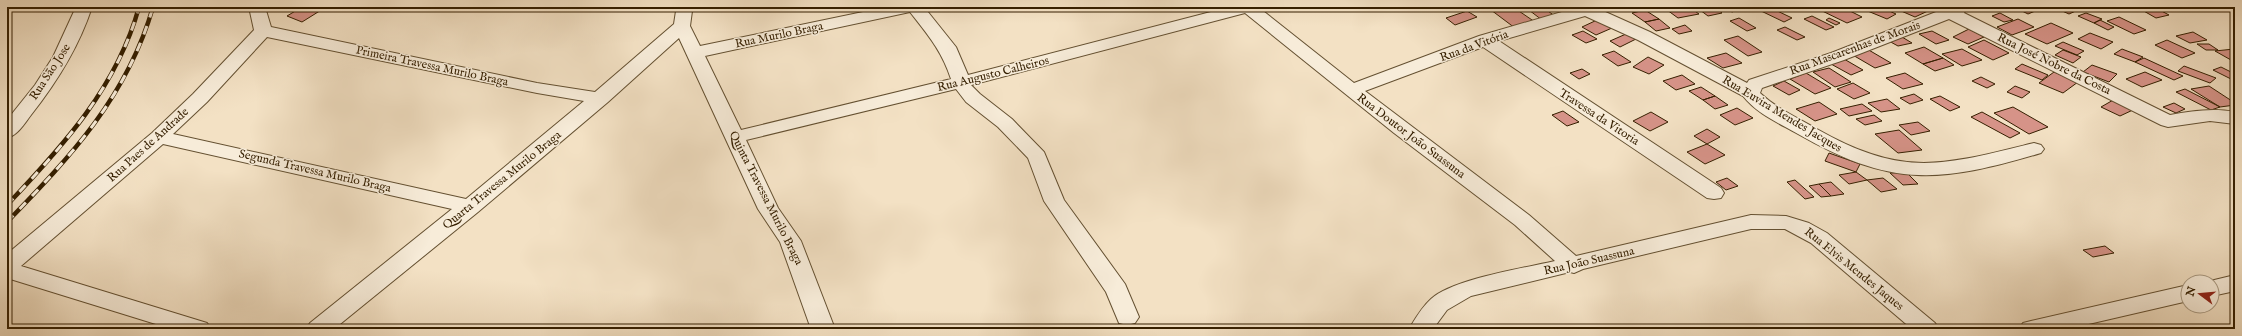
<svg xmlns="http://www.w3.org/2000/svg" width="2242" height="336" viewBox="0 0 2242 336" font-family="'IM FELL English',serif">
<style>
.building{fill:#d69388;stroke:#351f00}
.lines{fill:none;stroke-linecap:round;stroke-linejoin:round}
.street-casing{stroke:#645031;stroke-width:2}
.street{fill:#f7ecd9;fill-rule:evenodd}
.rail-casing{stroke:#351f00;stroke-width:4.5}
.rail{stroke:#f7ecd9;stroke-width:3;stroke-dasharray:9;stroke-linecap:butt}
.labels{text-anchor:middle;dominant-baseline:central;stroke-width:3;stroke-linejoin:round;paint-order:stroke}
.street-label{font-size:12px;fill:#351f00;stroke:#f7ecd9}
</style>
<rect width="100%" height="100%" fill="#f3e1c4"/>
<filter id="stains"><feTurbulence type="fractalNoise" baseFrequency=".005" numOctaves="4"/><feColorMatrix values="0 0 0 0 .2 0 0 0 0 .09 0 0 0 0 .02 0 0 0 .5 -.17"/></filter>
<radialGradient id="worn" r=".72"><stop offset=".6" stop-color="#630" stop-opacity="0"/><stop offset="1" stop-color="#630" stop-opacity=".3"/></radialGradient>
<path class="building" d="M 302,7 L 326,7 L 302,22 L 287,16 Z
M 1142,7 L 1161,7 L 1145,11 Z
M 1487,7 L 1513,7 L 1535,22 L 1515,28 Z
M 1525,7 L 1542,7 L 1555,16 L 1542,20 Z
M 1663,7 L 1689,7 L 1699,14 L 1678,18 Z
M 1696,7 L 1715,7 L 1722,13 L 1708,16 Z
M 1724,7 L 1746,7 L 1732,12 Z
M 1769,7 L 1792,18 L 1784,22 L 1759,10 Z
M 1814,7 L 1842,7 L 1862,17 L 1847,23 Z
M 1858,7 L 1880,7 L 1896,14 L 1887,19 Z
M 1892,7 L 1924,7 L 1930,10 L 1915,17 Z
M 2035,7 L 2040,9 L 2028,14 L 2016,8 Z
M 2066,7 L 2070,7 L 2078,10 L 2069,14 L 2060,10 Z
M 2154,7 L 2169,15 L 2156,18 L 2142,10 Z
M 1645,10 L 1659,19 L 1645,22 L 1632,13 Z
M 1467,11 L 1477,17 L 1455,25 L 1446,18 Z
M 2000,13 L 2013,20 L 2004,22 L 1992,16 Z
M 2086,13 L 2102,19 L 2094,23 L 2078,16 Z
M 1812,16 L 1834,27 L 1826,30 L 1804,19 Z
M 2119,17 L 2146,30 L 2134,34 L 2107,21 Z
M 1739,18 L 1756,28 L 1747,31 L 1730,21 Z
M 1829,18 L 1840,23 L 1836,25 L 1826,20 Z
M 1659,19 L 1670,28 L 1656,31 L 1645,22 Z
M 2018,19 L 2034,27 L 2012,35 L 1997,27 Z
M 1597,20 L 1612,28 L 1596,35 L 1582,27 Z
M 2100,20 L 2114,27 L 2108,30 L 2094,23 Z
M 2051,23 L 2073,33 L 2047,44 L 2025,34 Z
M 1685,25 L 1692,31 L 1679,34 L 1672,29 Z
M 1785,27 L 1805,37 L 1797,40 L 1777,30 Z
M 1969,29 L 1984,37 L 1968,44 L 1953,37 Z
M 1583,31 L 1597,39 L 1586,43 L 1572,35 Z
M 1932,31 L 1949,40 L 1936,44 L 1919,34 Z
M 2193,32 L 2207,40 L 2190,43 L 2176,36 Z
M 2090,33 L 2113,42 L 2101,49 L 2078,39 Z
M 1626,34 L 1636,39 L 1620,47 L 1610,41 Z
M 1738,36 L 1762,52 L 1748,56 L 1724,40 Z
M 1902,37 L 1912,43 L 1898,46 L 1887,40 Z
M 1984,40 L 2009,53 L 1993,60 L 1968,47 Z
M 2167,40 L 2195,53 L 2182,58 L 2155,45 Z
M 2063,42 L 2084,51 L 2077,55 L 2055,46 Z
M 2197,44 L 2209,44 L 2218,50 L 2206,50 Z
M 1924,47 L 1943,58 L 1923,64 L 1905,53 Z
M 1867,49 L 1891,63 L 1875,68 L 1851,54 Z
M 1962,49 L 1982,60 L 1962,66 L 1942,54 Z
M 2122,49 L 2143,57 L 2135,62 L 2114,54 Z
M 2234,49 L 2235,60 L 2231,60 L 2215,51 Z
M 2063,50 L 2081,57 L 2073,63 L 2055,55 Z
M 1614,51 L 1631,62 L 1618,66 L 1602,55 Z
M 1726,53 L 1742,63 L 1723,68 L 1707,58 Z
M 1648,57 L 1664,65 L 1649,74 L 1633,67 Z
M 1943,58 L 1954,65 L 1935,71 L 1923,64 Z
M 2144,58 L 2183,76 L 2174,80 L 2135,62 Z
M 1844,59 L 1863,70 L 1851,75 L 1831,64 Z
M 2022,64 L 2048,75 L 2042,80 L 2015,69 Z
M 2092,65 L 2117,74 L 2109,82 L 2083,72 Z
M 2184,66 L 2216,78 L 2210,83 L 2178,71 Z
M 2221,67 L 2235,74 L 2235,81 L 2213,70 Z
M 1829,68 L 1851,82 L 1835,87 L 1813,72 Z
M 1582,69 L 1590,74 L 1579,79 L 1570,73 Z
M 2054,72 L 2078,82 L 2063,93 L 2039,83 Z
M 2145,72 L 2162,80 L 2142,87 L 2126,79 Z
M 1806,73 L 1831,88 L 1815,94 L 1790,79 Z
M 1905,73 L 1923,84 L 1903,89 L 1886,78 Z
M 1682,75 L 1695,84 L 1676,90 L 1663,81 Z
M 1981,77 L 1995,84 L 1987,88 L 1972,81 Z
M 1784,81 L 1800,90 L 1789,95 L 1773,86 Z
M 1853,83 L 1870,93 L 1854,99 L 1837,89 Z
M 2015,86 L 2030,92 L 2022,98 L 2007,92 Z
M 2209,86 L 2235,103 L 2235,105 L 2220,107 L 2191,89 Z
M 1701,87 L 1715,96 L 1703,100 L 1689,91 Z
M 2185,89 L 2220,107 L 2211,110 L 2176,92 Z
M 1914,94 L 1923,100 L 1910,104 L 1900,98 Z
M 1715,96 L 1728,105 L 1715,109 L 1703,100 Z
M 1940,96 L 1960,107 L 1950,111 L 1930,99 Z
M 1887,99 L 1900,109 L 1881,112 L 1868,103 Z
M 2115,99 L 2135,109 L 2120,116 L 2101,107 Z
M 1819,102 L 1837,114 L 1815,121 L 1796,109 Z
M 2174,103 L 2185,109 L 2176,113 L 2163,107 Z
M 1862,104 L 1872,111 L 1849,116 L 1840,109 Z
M 2013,107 L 2048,127 L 2029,134 L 1994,113 Z
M 1737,108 L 1753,118 L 1735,125 L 1720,115 Z
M 1563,111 L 1579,122 L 1567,126 L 1552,115 Z
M 1651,112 L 1668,122 L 1650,131 L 1633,121 Z
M 1982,112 L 2020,133 L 2010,138 L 1971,117 Z
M 1874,115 L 1882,121 L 1865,125 L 1856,119 Z
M 1918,122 L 1930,131 L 1911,135 L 1899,125 Z
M 1707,129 L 1720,137 L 1707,144 L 1694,136 Z
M 1899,130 L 1922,150 L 1898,153 L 1875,134 Z
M 1707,144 L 1725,155 L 1705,164 L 1687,152 Z
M 1829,153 L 1860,164 L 1856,172 L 1825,161 Z
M 1856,172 L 1867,180 L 1849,184 L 1839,175 Z
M 1906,172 L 1918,184 L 1903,185 L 1890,173 Z
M 1727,178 L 1738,186 L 1726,190 L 1716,182 Z
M 1883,178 L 1897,189 L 1881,192 L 1867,180 Z
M 1795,180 L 1814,197 L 1805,199 L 1787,182 Z
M 1831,182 L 1844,194 L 1831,196 L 1819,184 Z
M 1819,184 L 1831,196 L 1821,197 L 1809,186 Z
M 2105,246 L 2114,253 L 2093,257 L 2083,250 Z"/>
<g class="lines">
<g class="street-casing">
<path id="street" d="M 76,7 L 92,7 C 79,47 57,82 31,115 C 24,124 18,135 7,138 L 7,120 L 35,85 L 53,57 Z
M 249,7 L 265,7 L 271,27 L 537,83 L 595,92 L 674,24 L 676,11 L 673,7 L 690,7 L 692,11 L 690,26 L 700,46 L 887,7 L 924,7 L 956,47 L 968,75 L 1230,7 L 1258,7 L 1354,83 L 1479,36 L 1572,9 L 1571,7 L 1602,7 L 1601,10 L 1650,32 L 1747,83 L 1749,80 L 1831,53 L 1936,12 L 1931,7 L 1965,7 L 1966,9 L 1964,13 L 2170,115 C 2192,111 2213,108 2235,112 L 2235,124 L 2210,121 L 2168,127 L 2161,125 L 1949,19 L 1844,60 L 1762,88 L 1760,93 C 1776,108 1796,117 1815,128 C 1903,178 1940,166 2034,143 L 2041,145 L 2044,149 L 2041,153 C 1940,183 1892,188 1798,134 C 1779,123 1757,114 1743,96 L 1638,40 L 1585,16 L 1499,41 L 1721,188 L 1724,193 L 1721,198 L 1714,199 L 1707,198 L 1483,47 L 1365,91 L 1529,215 L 1576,256 L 1751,215 L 1786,216 L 1809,223 L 1827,233 L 1935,323 L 1939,329 L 1912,329 L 1811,243 L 1785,229 L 1751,229 L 1583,269 L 1574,273 L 1570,272 L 1471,296 L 1447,310 L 1433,329 L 1409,329 C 1415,319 1422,307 1431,299 C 1453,279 1524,268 1555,261 L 1515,225 L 1394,133 L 1245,13 L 971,85 L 980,94 L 1012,119 L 1044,152 L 1064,200 L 1125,284 L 1139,317 L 1135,323 L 1127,325 L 1119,323 L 1106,292 L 1044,201 L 1028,158 L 998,127 L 966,102 L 956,89 L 746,140 L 778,208 L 801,241 L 835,329 L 811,329 L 780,242 L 758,209 L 679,38 L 608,102 L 478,212 L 334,329 L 306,329 L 310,323 L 452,209 L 163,144 L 21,266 L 207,323 L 211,329 L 172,329 L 7,278 L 7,254 L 152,133 L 193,94 L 254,30 ZM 910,12 C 928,35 942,51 951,79 L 741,130 L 705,56 ZM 267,37 L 537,93 L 584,101 L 466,199 L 173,134 L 207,102 Z
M 2235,275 L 2235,291 L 2212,296 L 2212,282 L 2206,282 Z
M 2188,285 L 2188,301 L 2067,329 L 2019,329 L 2023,323 L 2031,321 Z"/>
</g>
<use href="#street" class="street"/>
<g class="rail-casing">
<path id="rail" d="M 7,205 C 63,146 117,87 139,7
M 7,222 C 71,156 127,97 153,7"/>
</g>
<use href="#rail" class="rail"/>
</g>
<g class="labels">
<g class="street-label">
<text transform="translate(779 35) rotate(-12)">Rua Murilo Braga</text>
<text transform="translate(1474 46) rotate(-20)">Rua da Vitória</text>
<text transform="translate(1855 48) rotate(-20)">Rua Mascarenhas de Morais</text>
<text transform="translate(2054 64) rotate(26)">Rua José Nobre da Costa</text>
<text transform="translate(432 66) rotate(12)">Primeira Travessa Murilo Braga</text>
<text transform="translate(50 72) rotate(-57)">Rua São Jose</text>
<text transform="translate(993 74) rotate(-14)">Rua Augusto Calheiros</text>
<text transform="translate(1782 114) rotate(31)">Rua Euvira Mendes Jacques</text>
<text transform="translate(1599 117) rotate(33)">Travessa da Vitoria</text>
<text transform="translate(1411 136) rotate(37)">Rua Doutor João Suassuna</text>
<text transform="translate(148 145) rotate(-42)">Rua Paes de Andrade</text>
<text transform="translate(315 171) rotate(13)">Segunda Travessa Murilo Braga</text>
<text transform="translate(502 180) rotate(-39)">Quarta Travessa Murilo Braga</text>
<text transform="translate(766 198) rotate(63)">Quinta Travessa Murilo Braga</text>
<text transform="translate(1589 261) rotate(-13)">Rua João Suassuna</text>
<text transform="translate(1854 269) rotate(39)">Rua Elvis Mendes Jaques</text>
</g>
</g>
<rect width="2242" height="336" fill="none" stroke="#f3e1c4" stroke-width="24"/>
<rect x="8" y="8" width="2226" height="320" fill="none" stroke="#351f00" stroke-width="2"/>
<rect x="12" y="12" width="2218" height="312" fill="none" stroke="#351f00"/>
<g transform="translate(2200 294) rotate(286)"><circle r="19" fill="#f7ecd9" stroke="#a99a82"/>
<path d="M0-3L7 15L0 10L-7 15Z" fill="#8f2418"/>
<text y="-6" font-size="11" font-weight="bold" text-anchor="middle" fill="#351f00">N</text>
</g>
<rect width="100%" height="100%" filter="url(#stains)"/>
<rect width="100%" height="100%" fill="url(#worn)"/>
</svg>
